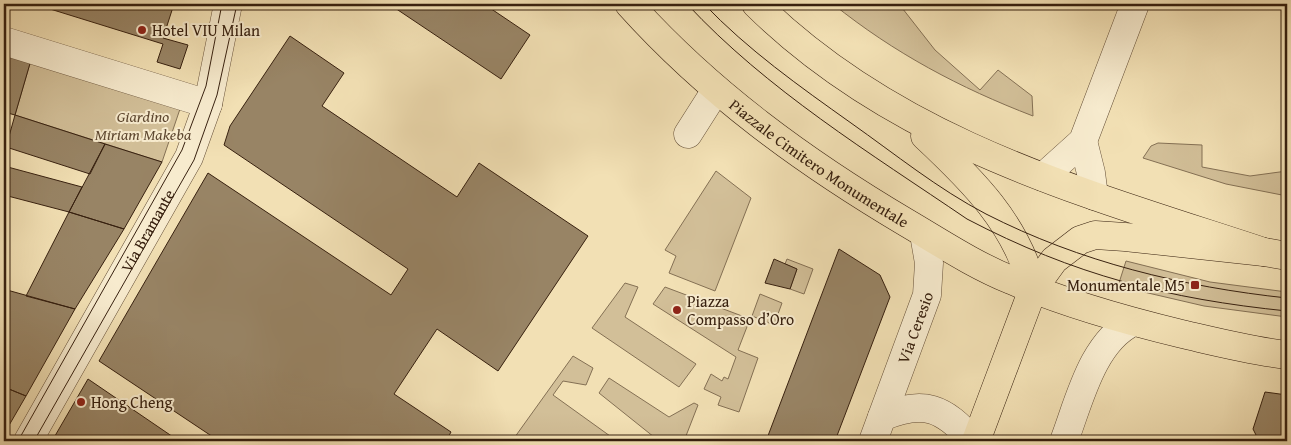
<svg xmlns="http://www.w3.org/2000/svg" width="1291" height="445" viewBox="0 0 1291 445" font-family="'Gentium Book Plus',serif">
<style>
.green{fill:#d2bf98;stroke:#847054}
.building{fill:#988465;stroke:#37200f}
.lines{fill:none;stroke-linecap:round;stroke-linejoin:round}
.minor-casing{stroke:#665038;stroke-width:29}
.major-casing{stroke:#37200f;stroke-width:29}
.minor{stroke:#f7ebce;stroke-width:28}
.major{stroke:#f2e0b4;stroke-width:28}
.tram{stroke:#37200f;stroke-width:1}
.poi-dot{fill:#8f2418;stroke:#f7ebce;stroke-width:2}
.labels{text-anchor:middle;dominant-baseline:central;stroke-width:4;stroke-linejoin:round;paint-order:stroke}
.poi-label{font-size:16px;fill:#37200f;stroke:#f7ebce;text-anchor:start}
.park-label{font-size:16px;font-style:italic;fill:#5e4831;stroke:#f7ebce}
.street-label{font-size:16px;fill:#37200f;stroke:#f7ebce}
</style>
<rect width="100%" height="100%" fill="#f2e0b4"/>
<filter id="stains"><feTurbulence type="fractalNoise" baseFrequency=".004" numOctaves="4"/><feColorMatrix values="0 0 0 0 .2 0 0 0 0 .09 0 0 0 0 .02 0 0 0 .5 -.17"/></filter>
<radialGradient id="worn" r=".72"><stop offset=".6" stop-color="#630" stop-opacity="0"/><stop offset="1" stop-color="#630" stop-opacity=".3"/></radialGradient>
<path class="green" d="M 833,4 L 899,4 L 935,50 L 980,90 L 998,70 L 1032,96 L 1033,116 C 960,88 894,53 833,4 Z
M 31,60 L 181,106 L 162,162 L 15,115 Z
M 1158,143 L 1202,145 L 1202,167 L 1250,176 L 1287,171 L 1287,196 L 1226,184 L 1143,158 L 1151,146 Z
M 716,171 L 751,198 L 715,291 L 669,273 L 676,256 L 665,250 Z
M 787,259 L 813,269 L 804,294 L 790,289 L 797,269 L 785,264 Z
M 1126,261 L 1210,282 L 1287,292 L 1287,317 L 1204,306 L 1118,286 Z
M 625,283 L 638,287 L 625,317 L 696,364 L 679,387 L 592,328 Z
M 665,287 L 750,319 L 738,350 L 758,358 L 739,412 L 718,405 L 721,397 L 704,389 L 711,374 L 722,381 L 724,377 L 728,379 L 736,357 L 653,304 Z
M 760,294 L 782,303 L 774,325 L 752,316 Z
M 573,356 L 593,368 L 586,385 L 563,381 L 553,395 L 617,441 L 512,441 Z
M 609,378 L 669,417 L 694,403 L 698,405 L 684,441 L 659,441 L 599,393 Z"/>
<path class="building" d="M 34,4 L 174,4 L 163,38 L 188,45 L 180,69 L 157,62 L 163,44 Z
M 389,4 L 484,4 L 530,35 L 501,79 Z
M 290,36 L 344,73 L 322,106 L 457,197 L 479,163 L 588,236 L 498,371 L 437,329 L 394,394 L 451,432 L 446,441 L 219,441 L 99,361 L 208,173 L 391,295 L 408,269 L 224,145 L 230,126 Z
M 4,52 L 31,60 L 15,115 L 4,112 Z
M 15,115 L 105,144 L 90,174 L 6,147 Z
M 105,144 L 162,162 L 124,229 L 69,212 Z
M 4,166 L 82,187 L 69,212 L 4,195 Z
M 69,212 L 124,229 L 75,309 L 26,296 Z
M 839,249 L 880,275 L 890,297 L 835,441 L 766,441 Z
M 774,259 L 797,269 L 790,289 L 765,283 Z
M 7,290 L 75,309 L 26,396 L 4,387 L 4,298 Z
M 88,379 L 179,441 L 52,441 Z
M 4,387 L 26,396 L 4,434 Z
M 1265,392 L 1287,395 L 1287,441 L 1259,441 L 1253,429 Z"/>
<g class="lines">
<g class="minor-casing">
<g id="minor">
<path d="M 4,41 L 208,104"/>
<path d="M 688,134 L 716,90"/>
<path d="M 1083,141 L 1091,173 L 1094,196"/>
<path d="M 1043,177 L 1083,141 L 1135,4"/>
<path d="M 882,417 C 924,399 944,408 973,441"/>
<path id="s1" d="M 28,441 L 189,157 L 208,104 L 228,4"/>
<path id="s2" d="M 873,441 L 927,295 L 929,263 L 924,234"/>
<path d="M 1064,441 C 1079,402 1092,342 1133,322"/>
</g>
</g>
<g class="major-casing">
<g id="major">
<path id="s3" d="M 629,4 C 709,93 804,162 907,223 C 941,243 974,265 1011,280 C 1066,304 1124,320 1182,334 C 1217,342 1252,351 1287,355"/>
<path d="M 756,4 C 897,143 1082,192 1264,252"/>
<path d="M 925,136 C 972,180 1017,224 1033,289"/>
<path d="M 976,441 L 1033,289 L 1054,260 L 1080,240 L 1095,235 L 1125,237 L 1264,252 L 1287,256"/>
</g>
</g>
<use href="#minor" class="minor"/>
<use href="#major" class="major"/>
<path class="tram" d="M 687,4 C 767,90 870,153 967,219 C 1074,275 1168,299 1287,311
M 704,4 C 748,50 799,86 851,123 C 895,154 938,189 986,214 C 1080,262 1183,287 1287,298
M 18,441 L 182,150 L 206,86 L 222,4
M 34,441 L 194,160 L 217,95 L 237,4"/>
</g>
<g class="poi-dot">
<circle cx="142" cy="30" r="5"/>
<rect x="1190" y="280" width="10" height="10" rx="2.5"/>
<circle cx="677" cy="310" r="5"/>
<circle cx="81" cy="402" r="5"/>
</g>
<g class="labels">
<g class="poi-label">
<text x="152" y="30">Hotel VIU Milan</text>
<text x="1185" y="285" text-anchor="end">Monumentale M5</text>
<text x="687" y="301">Piazza<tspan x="687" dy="18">Compasso d’Oro</tspan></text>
<text x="91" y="402">Hong Cheng</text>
</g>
<g class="park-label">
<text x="143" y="116">Giardino<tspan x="143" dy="18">Miriam Makeba</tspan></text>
</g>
<g class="street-label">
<text stroke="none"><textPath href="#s3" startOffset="249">Piazzale Cimitero Monumentale</textPath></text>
<text stroke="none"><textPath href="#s1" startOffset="242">Via Bramante</textPath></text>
<text stroke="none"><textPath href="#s2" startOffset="121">Via Ceresio</textPath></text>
</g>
</g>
<rect width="1291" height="445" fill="none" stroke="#f2e0b4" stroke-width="20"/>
<rect x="5" y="5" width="1281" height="435" fill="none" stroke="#37200f" stroke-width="2.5"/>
<rect x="10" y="10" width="1271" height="425" fill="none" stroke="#37200f"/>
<rect width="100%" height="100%" filter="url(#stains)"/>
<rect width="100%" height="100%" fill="url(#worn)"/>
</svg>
